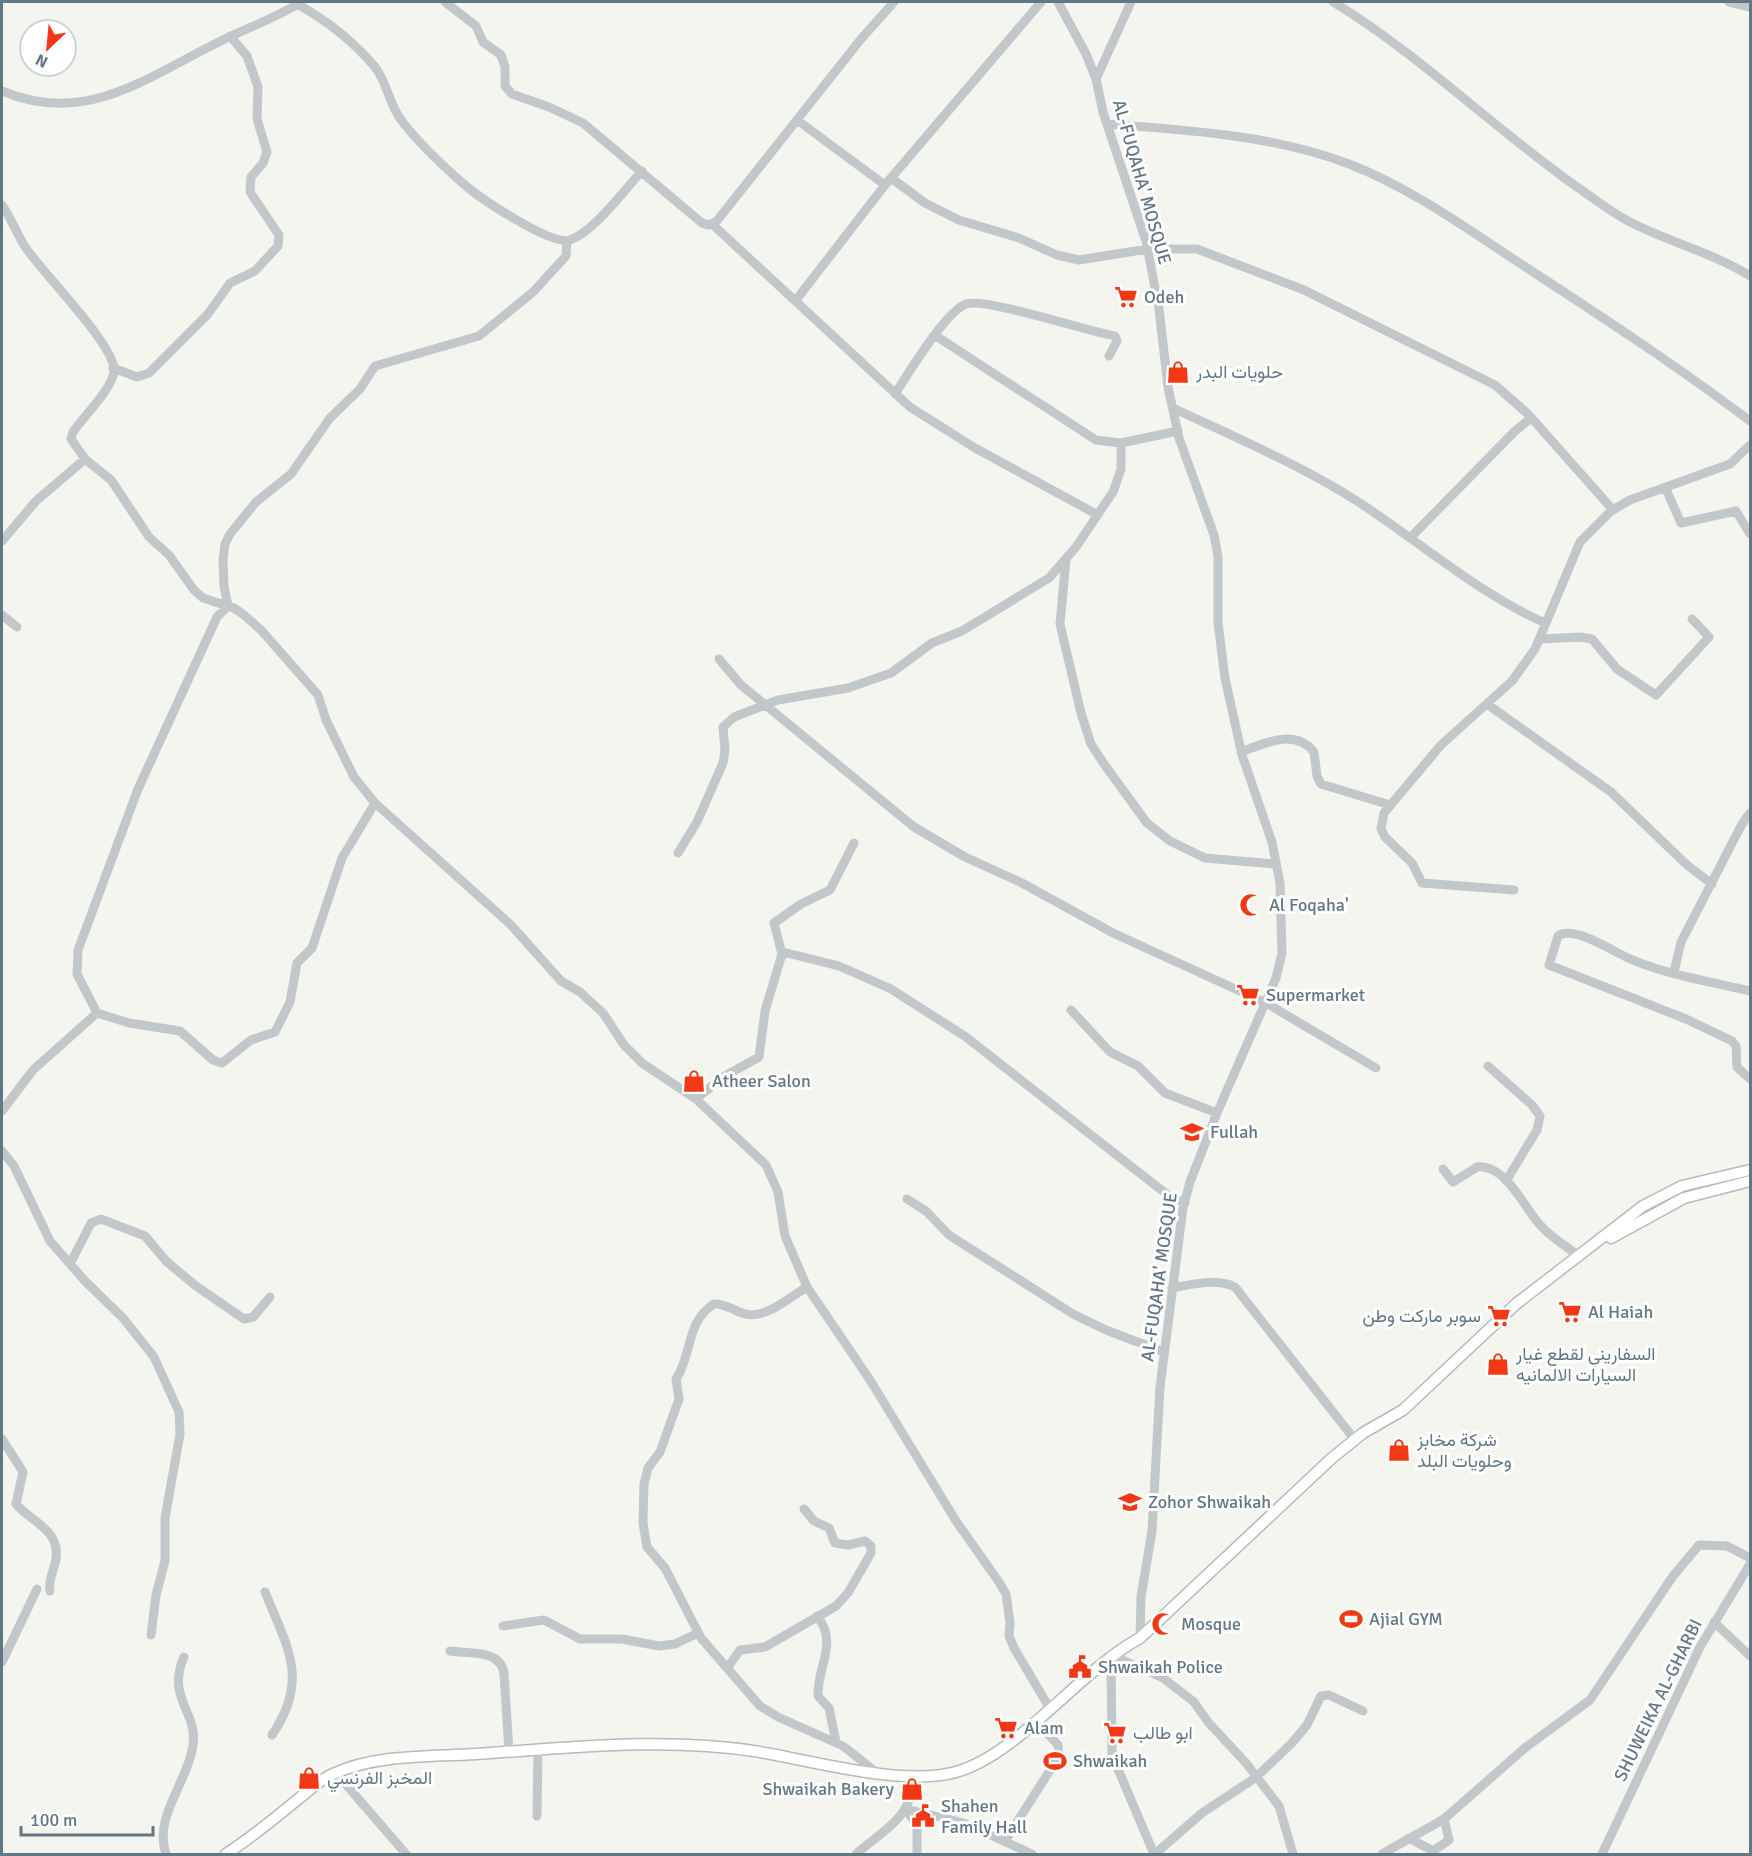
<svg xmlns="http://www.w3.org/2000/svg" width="1752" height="1856" viewBox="0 0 1752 1856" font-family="Signika,Vazirmatn,sans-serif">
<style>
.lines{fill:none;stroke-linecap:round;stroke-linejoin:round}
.major-casing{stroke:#b5babd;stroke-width:13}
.minor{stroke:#c2c7c9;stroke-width:9}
.major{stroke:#fff;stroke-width:10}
.labels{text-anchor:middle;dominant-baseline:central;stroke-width:6;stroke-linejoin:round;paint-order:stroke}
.street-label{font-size:18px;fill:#617784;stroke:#fff}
.poi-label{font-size:18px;fill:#617784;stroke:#fff;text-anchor:start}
</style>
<rect width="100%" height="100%" fill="#f5f5f0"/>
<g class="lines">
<g class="major-casing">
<path id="major" d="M 1611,1238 L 1684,1198 L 1750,1181
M 226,1854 C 251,1838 274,1819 297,1800 C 309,1791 319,1780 333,1774 C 376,1754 430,1757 476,1754 C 567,1748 663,1737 754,1751 C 810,1760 902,1787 956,1772 C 1018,1755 1079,1671 1140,1638 L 1332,1458 L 1363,1433 L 1403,1410 L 1516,1304 L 1643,1206 L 1682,1186 L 1750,1170"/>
</g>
<path class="minor" d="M 445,2 L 476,26 L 483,42 L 501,55 L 505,67 L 505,86 L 512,94 L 549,107 L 583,123 L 702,223 L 708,225 L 716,222 L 861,39 L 894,2
M 1058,2 L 1086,54 L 1096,79 L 1103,112 L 1146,241 L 1159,309 L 1168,387 L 1179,438 L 1214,535 L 1218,556 L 1218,623 L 1225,678 L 1242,755 L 1272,842 L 1280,883 L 1282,953 L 1276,978 L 1217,1113 L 1190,1182 L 1183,1208 L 1160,1387 L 1152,1531 L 1141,1597 L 1140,1638
M 1333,2 C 1422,56 1495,130 1580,189 C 1596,200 1612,213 1630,222 C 1669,242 1713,253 1750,276
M 1729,2 L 1750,7
M 297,4 C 326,20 354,42 375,67 C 386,81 389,102 399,117 C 416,141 443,166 466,186 C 481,199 552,246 570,240 C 594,232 624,190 642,171
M 1096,79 L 1131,2
M 2,91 C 85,126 144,79 215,44 C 243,29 275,19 301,2
M 797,120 L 885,185
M 1107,124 C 1186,130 1274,135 1349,164 C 1411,188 1466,228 1521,264 C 1599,315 1676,365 1750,421
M 891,178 L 925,203 L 959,220 L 1019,238 L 1057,255 L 1079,260 L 1148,249 L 1197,249 L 1304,290 L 1495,385 L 1528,414 L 1613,510
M 2,205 C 11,218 16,232 24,245 C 39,270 116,345 114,371 C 113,388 83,417 73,432 L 71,439 L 85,459 L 111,480 L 149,537 L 169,555 L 194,590 L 203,598 L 234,608 L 244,615 L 261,630 L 318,695 L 326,720 L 354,777 L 375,803 L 511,925 L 561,981 L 580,992 L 603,1013 L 624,1045 L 642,1063 L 696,1099 L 766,1165 L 778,1192 L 785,1236 L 807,1287 L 870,1380 L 956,1521 L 999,1582 L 1006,1594 L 1010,1623 L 1009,1636 L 1014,1648 L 1049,1707
M 712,224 L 910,407 L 975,448 L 1098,515
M 796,300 L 885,185 L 1041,2
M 936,336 L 1096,440 L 1121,443 L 1178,431
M 113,368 L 137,377 L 149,373 L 208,314 L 230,283 L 255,271 L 278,246 L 279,235 L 250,192 L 251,177 L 263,163 L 267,152 L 257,119 L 258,87 L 247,56 L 230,36
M 895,394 C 908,374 945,312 966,304 C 984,297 1087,331 1115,336 L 1117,341 L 1109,356
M 1173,408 C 1235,437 1298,464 1357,501 C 1420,542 1476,592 1545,623
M 1665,487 L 1681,523 L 1736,511 L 1750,534
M 1410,538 L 1514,432 L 1531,418
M 2,541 L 36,501 L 85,459
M 1066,559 L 1060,624 L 1081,713 L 1091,744 L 1104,764 L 1147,823 L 1170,841 L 1205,858 L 1276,864
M 2,615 L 17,627
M 1541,639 L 1580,637 L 1592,639 L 1617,669 L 1656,695 L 1709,637 L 1692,619
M 719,659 L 741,685 L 914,827 L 965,857 L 1022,883 L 1113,933 L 1266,1003 L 1376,1068
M 1487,704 L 1611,792 L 1687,865 L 1712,884
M 1241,752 C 1265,743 1295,728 1314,752 L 1317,776 L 1321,784 L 1390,805
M 678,853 L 697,822 L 723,763 L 725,750 L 723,727 L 734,717 L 778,700 L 848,688 L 891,673 L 932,643 L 962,631 L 1049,578 L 1076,547 L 1113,492 L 1121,469 L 1121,443
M 1514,890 L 1422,883 L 1412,863 L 1385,837 L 1381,829 L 1384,813 L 1441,745 L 1512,681 L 1535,649 L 1580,542 L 1611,511 L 1630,500 L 1730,464 L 1750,445
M 783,952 L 839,966 L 891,989 L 966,1037 L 1169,1196 L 1185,1203
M 1674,972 L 1681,942 L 1742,824 L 1750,813
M 1750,991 C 1712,982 1662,974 1626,957 C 1611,950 1573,925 1558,936 L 1549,965 L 1686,1019 L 1732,1041 L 1736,1046 L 1737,1067 L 1750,1079
M 1071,1010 L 1110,1052 L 1138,1066 L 1165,1093 L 1217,1113
M 97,1013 L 77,974 L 78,950 L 138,789 L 217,617 L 228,606 L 224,586 L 223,560 L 225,544 L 230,534 L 256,502 L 291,474 L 330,418 L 360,389 L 375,366 L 479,336 L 533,292 L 566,256 L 567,241
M 1488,1066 L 1532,1105 L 1540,1116 L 1537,1130 L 1506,1181
M 696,1099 L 723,1077 L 759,1057 L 765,1011 L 782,954 L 774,923 L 801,904 L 830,890 L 854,843
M 2,1111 L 33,1070 L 97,1013 L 129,1023 L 180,1031 L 213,1060 L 222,1063 L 251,1040 L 275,1032 L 290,1002 L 297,963 L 312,948 L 342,858 L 375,803
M 2,1151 L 14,1166 L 50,1241 L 85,1281 L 123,1318 L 154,1357 L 179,1412 L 180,1434 L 165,1518 L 165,1561 L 156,1595 L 151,1635
M 1443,1169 L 1453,1182 L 1477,1167 C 1507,1164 1524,1209 1542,1227 C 1552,1238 1567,1247 1579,1256
M 907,1199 L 926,1211 L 949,1235 L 1073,1314 L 1106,1330 L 1164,1352
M 70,1264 L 91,1223 L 101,1219 L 145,1236 L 167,1262 L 196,1286 L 244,1319 L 253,1317 L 270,1297
M 807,1287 C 791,1296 766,1319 746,1314 C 735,1312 726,1303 714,1304 C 686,1321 692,1356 676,1379 L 679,1399 L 660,1452 L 648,1468 L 644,1484 L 643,1523 L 647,1547 L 665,1568 L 701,1638 L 760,1706 L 778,1717 L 843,1746 L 876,1772
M 1172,1288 C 1194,1284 1215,1278 1235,1287 L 1355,1440
M 2,1439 L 23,1472 L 16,1504 C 32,1523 60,1529 56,1559 C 54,1571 48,1579 50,1591
M 265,1592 C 287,1647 310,1679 272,1735
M 817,1616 C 839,1643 817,1666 818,1696 L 829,1708 L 836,1742
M 1714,1622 L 1750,1656
M 503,1626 L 544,1620 L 580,1639 L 622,1639 L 659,1646 L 675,1644 L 698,1633
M 450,1651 C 469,1654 500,1649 504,1673 L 509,1752
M 2,1662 L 37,1589
M 728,1667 L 740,1650 L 765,1647 L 836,1606 L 848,1593 L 871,1553 L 871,1546 L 865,1541 L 848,1545 L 835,1543 L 829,1528 L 814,1521 L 804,1509
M 336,1773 L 406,1854
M 906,1809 L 964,1823 L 1032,1854
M 906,1809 L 917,1826 L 917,1854
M 537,1816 L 538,1750
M 1409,1838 L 1433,1851 L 1449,1840 L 1444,1819
M 1005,1841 L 1059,1756 L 1058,1745 L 1035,1720
M 166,1854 C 153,1817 188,1782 193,1745 C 198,1712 166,1698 184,1657
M 856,1854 C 882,1831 916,1816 912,1775
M 1154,1854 L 1112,1755 L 1111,1655 L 1163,1678 L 1194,1702 L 1208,1722 L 1246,1763 L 1279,1806 L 1293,1854
M 1155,1854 L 1202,1813 L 1255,1778 L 1291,1744 L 1307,1725 L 1321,1696 L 1329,1695 L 1363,1711
M 1382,1854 L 1444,1819 L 1526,1747 L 1590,1700 L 1673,1576 L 1699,1545 L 1727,1546 L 1750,1558
M 1602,1854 L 1700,1647 L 1750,1564"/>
<use href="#major" class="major"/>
</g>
<defs>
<g id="supermarket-bare" transform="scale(1.8)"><path d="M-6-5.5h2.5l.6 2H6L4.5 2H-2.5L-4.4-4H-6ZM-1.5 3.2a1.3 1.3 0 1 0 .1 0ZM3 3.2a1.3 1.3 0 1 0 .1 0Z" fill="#f23814" stroke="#fff" stroke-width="2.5" paint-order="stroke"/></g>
<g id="shop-bare" transform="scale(1.8)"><path d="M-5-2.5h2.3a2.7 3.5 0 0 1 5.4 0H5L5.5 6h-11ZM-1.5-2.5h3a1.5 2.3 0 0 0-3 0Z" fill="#f23814" stroke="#fff" stroke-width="2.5" paint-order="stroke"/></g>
<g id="mosque-bare" transform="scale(1.8)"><path d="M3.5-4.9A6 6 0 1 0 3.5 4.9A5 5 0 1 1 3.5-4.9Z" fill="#f23814" stroke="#fff" stroke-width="2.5" paint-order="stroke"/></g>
<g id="school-bare" transform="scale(1.8)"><path d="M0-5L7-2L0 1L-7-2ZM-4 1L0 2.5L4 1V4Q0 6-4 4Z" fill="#f23814" stroke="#fff" stroke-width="2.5" paint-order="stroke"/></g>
<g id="stadium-bare" transform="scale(1.8)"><path d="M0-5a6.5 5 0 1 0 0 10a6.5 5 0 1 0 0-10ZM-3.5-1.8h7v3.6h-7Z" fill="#f23814" stroke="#fff" stroke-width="2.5" paint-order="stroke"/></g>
<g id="civic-bare" transform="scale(1.8)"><path d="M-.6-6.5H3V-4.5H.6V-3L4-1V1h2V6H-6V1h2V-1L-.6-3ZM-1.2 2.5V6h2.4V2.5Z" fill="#f23814" stroke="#fff" stroke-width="2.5" paint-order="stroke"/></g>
</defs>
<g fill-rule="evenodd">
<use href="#supermarket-bare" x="1126" y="297"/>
<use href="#shop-bare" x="1178" y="372"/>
<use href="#mosque-bare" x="1251" y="905"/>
<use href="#supermarket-bare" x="1248" y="995"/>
<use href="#shop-bare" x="694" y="1081"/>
<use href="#school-bare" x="1192" y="1132"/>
<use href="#supermarket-bare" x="1570" y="1312"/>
<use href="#supermarket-bare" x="1499" y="1316"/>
<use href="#shop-bare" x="1498" y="1364"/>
<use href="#shop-bare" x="1399" y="1450"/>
<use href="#school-bare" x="1130" y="1502"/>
<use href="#stadium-bare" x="1351" y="1619"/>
<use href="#mosque-bare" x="1163" y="1624"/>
<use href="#civic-bare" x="1080" y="1667"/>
<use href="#supermarket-bare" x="1006" y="1728"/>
<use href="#supermarket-bare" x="1115" y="1733"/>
<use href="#stadium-bare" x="1055" y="1761"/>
<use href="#shop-bare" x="309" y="1778"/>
<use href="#shop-bare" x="912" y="1789"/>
<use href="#civic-bare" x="923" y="1816"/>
</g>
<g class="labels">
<g class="street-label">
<text transform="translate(1142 182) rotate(74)">AL-FUQAHA' MOSQUE</text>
<text transform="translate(1159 1277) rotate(-82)">AL-FUQAHA' MOSQUE</text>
<text transform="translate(1658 1700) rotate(-64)">SHUWEIKA AL-GHARBI</text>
</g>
<g class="poi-label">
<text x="1144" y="297">Odeh</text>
<text x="1196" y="372">حلويات البدر</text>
<text x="1269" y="905">Al Foqaha'</text>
<text x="1266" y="995">Supermarket</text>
<text x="712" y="1081">Atheer Salon</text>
<text x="1210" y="1132">Fullah</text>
<text x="1588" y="1312">Al Haiah</text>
<text x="1481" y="1316" text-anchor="end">سوبر ماركت وطن</text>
<text x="1516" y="1354">السفاريني لقطع غيار<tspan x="1516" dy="21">السيارات الالمانيه</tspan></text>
<text x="1417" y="1440">شركة مخابز<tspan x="1417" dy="21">وحلويات البلد</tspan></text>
<text x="1148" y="1502">Zohor Shwaikah</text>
<text x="1369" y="1619">Ajial GYM</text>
<text x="1181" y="1624">Mosque</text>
<text x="1098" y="1667">Shwaikah Police</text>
<text x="1024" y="1728">Alam</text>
<text x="1133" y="1733">ابو طالب</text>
<text x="1073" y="1761">Shwaikah</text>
<text x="327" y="1778">المخبز الفرنسي</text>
<text x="894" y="1789" text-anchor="end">Shwaikah Bakery</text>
<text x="941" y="1806">Shahen<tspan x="941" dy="21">Family Hall</tspan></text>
</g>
</g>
<rect width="1752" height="1856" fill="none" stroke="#617784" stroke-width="6"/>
<g transform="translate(48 48) rotate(206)"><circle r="28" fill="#ffffff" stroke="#c0c9ce" stroke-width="1.5"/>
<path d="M0-4.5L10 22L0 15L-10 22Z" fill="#f23814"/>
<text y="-9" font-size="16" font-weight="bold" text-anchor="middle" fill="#617784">N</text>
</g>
<path d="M21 1826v9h132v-9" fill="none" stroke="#617784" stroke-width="3"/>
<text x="30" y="1826" font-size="18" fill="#617784" stroke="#ffffff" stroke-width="4.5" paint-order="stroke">100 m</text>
</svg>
